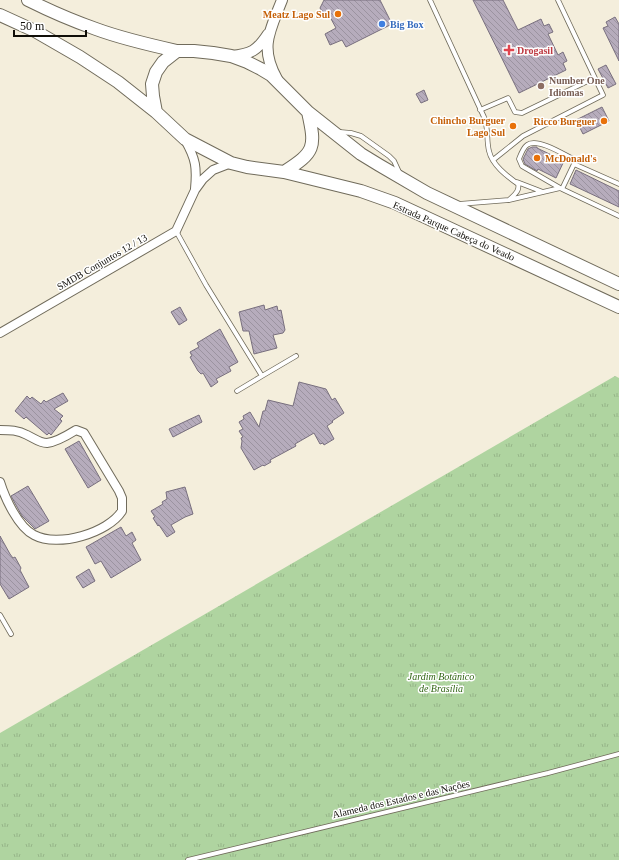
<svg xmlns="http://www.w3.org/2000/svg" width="619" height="860" viewBox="0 0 619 860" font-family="Georgia,serif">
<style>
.park{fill:url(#park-tufts)}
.building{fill:url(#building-back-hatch);stroke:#786f7e}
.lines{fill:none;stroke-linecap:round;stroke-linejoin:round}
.service-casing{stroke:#706b5b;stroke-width:5.5}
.minor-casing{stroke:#706b5b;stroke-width:10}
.tertiary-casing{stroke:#706b5b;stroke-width:12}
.secondary-casing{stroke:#706b5b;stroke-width:14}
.service{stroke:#fff;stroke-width:4}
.minor{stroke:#fff;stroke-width:8}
.tertiary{stroke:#fff;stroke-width:10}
.secondary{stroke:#fff;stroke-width:12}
.food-dot{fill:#e8710a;stroke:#fff;stroke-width:1.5}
.shop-dot{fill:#3f7fe0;stroke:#fff;stroke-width:1.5}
.health-dot{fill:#e0444e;stroke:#fff;stroke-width:1.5}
.education-dot{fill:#8d6e63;stroke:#fff;stroke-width:1.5}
.labels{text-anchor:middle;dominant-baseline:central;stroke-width:3;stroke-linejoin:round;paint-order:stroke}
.food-label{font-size:10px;font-weight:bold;fill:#c56008;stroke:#fff;text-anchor:end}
.shop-label{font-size:10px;font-weight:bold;fill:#366cbe;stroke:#fff;text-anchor:start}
.health-label{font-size:10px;font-weight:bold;fill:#be3a42;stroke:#fff;text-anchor:start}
.education-label{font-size:10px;font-weight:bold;fill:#785e54;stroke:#fff;text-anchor:start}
.street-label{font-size:10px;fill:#100e08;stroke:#fff}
.park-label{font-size:10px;font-style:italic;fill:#326615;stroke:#fff}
</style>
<defs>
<pattern id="park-tufts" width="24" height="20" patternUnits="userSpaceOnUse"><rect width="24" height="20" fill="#afd4a0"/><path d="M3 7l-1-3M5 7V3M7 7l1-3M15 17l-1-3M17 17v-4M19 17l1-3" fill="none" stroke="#96b588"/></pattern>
<pattern id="building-back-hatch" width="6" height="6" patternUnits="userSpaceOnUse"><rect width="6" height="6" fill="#b6acbc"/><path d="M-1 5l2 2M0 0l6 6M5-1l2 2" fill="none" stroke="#9b93a0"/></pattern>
</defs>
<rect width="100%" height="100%" fill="#f4eedc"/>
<path class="park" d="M 615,376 L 619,378 L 619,860 L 0,860 L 0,733 Z"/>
<path class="building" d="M 324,0 L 380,0 L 392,24 L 346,47 L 342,40 L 330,45 L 325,34 L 336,28 L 330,17 L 323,14 L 320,8 Z
M 473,0 L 503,0 L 518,30 L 541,19 L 544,26 L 549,24 L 553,32 L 548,34 L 558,55 L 563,52 L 567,61 L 563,63 L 566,70 L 519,93 Z
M 615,17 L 619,24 L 619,61 L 603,28 L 608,26 L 606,22 Z
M 606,65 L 616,84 L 608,88 L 598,69 Z
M 424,90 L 428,100 L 421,103 L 416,94 Z
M 602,107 L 609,121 L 583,134 L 576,120 Z
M 532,147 L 537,147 L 537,148 L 564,161 L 556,178 L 538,169 L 537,171 L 525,164 L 523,159 L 528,149 Z
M 576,170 L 619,191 L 619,207 L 570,184 Z
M 264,305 L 265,310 L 277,306 L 278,311 L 281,310 L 285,330 L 283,333 L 273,335 L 277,348 L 254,354 L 249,331 L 243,331 L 239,312 Z
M 180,307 L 187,320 L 179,325 L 171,312 Z
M 220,329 L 238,362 L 229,367 L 231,371 L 216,379 L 218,382 L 211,387 L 203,373 L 201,374 L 198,371 L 190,357 L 192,356 L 190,352 L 199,347 L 197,343 Z
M 299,382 L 326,389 L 332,400 L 335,398 L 344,413 L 332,421 L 333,422 L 327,426 L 334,439 L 324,445 L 323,443 L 320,444 L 314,433 L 295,444 L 296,446 L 270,460 L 271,462 L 264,466 L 263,465 L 254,470 L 241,448 L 242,441 L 241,438 L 243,437 L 239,431 L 243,429 L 239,422 L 244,419 L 243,416 L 250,412 L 259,427 L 263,411 L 265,411 L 268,400 L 293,406 Z
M 63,393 L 68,401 L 54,409 L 63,416 L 60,419 L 62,421 L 51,435 L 49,433 L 47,435 L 26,417 L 24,419 L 15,411 L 27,396 L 30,399 L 32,397 L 41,404 L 44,400 L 46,402 Z
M 199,415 L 202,422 L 173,437 L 169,429 Z
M 79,441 L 101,480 L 88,488 L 65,449 Z
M 28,486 L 49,521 L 35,529 L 22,516 L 11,496 Z
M 185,487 L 193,514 L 185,517 L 171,525 L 175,532 L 167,537 L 159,525 L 158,526 L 153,518 L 155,517 L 151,511 L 163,504 L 162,502 L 167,499 L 166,492 Z
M 121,527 L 126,536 L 132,532 L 136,540 L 132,543 L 141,560 L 111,578 L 101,561 L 95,564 L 86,547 Z
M 0,536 L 10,554 L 13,558 L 15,557 L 21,568 L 20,570 L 29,587 L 9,599 L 0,584 Z
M 89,569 L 95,581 L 83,588 L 76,577 Z"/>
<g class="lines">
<g class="service-casing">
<path id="service" d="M 430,0 L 484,117 C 489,130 486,139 489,151 C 492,165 507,176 518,184 C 520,191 514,195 509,200
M 480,110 L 508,98 L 515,112 L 522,113 L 594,78
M 340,132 L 351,133 L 361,136 L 389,156 L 394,161 L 400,174
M 493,160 L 523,136 L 603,95 L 558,0
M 517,182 L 543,192 L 560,188
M 619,184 L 574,164 L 562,189 L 619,216
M 560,188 L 522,166 L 519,159 C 521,154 523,148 527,145 C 537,137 565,155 575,160
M 459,204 L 509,200 L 543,192
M 176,231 L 206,285 L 262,376 L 237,391
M 262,376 L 296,356
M 0,615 L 11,634
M 188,860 L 548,773 L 619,754"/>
</g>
<g class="minor-casing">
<path id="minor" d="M 185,140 C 196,159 197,168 195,189
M 0,333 L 176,231 L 195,190 L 203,179 L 213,170 L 231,163
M 0,430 C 10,430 18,430 27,435 C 34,438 39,443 47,443 C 57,442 68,435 76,430 L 84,433 L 119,491 L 122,498 L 122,511 C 108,533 58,548 34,535 C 18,527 5,498 0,482"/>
</g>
<g class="tertiary-casing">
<path id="tertiary" d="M 231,56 C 251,54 257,51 268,34
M 277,79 C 259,47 270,31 282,0"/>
</g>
<g class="secondary-casing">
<path id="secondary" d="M 28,0 C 50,11 73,21 96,29 C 123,39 150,45 177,51
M 0,15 L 35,31 L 80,57 L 118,82 L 156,112 L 185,139 L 231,163 L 247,167 L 284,172 L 361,191 L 395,203 L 619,307
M 156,112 L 153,96 L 152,84 L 156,72 L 163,62 L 177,51 L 194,51 L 213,53 L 231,56 L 247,62 L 261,69 L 271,75 L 308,112 L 361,154 L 379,165 L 427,193 L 619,284
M 284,172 C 315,152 316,148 308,112"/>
</g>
<use href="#service" class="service"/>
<use href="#minor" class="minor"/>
<use href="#tertiary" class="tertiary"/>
<use href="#secondary" class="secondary"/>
</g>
<g class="food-dot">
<circle cx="338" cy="14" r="4"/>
<circle cx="604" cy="121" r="4"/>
<circle cx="513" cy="126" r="4"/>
<circle cx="537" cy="158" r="4"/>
</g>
<circle class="shop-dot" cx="382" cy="24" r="4"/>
<path class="health-dot" d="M507 44h4v4h4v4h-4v4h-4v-4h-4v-4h4z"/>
<circle class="education-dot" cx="541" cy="86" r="4"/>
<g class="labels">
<g class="food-label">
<text x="330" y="14">Meatz Lago Sul</text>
<text x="505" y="120">Chincho Burguer<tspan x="505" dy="12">Lago Sul</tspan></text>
<text x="596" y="121">Ricco Burguer</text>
<text x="545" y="158" text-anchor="start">McDonald's</text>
</g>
<g class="shop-label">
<text x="390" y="24">Big Box</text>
</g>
<g class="health-label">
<text x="517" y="50">Drogasil</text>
</g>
<g class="education-label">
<text x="549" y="80">Number One<tspan x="549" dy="12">Idiomas</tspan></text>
</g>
<g class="street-label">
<text transform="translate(454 231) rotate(24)">Estrada Parque Cabeça do Veado</text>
<text transform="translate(102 262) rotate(-30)">SMDB Conjuntos 12 / 13</text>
<text transform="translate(401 799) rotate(-13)">Alameda dos Estados e das Nações</text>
</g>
<g class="park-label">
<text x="441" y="676">Jardim Botânico<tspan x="441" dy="12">de Brasília</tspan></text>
</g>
</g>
<path d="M14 30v6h72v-6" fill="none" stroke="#100e08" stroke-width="2"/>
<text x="20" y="30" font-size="12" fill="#100e08" stroke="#ffffff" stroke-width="3" paint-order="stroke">50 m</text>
</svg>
